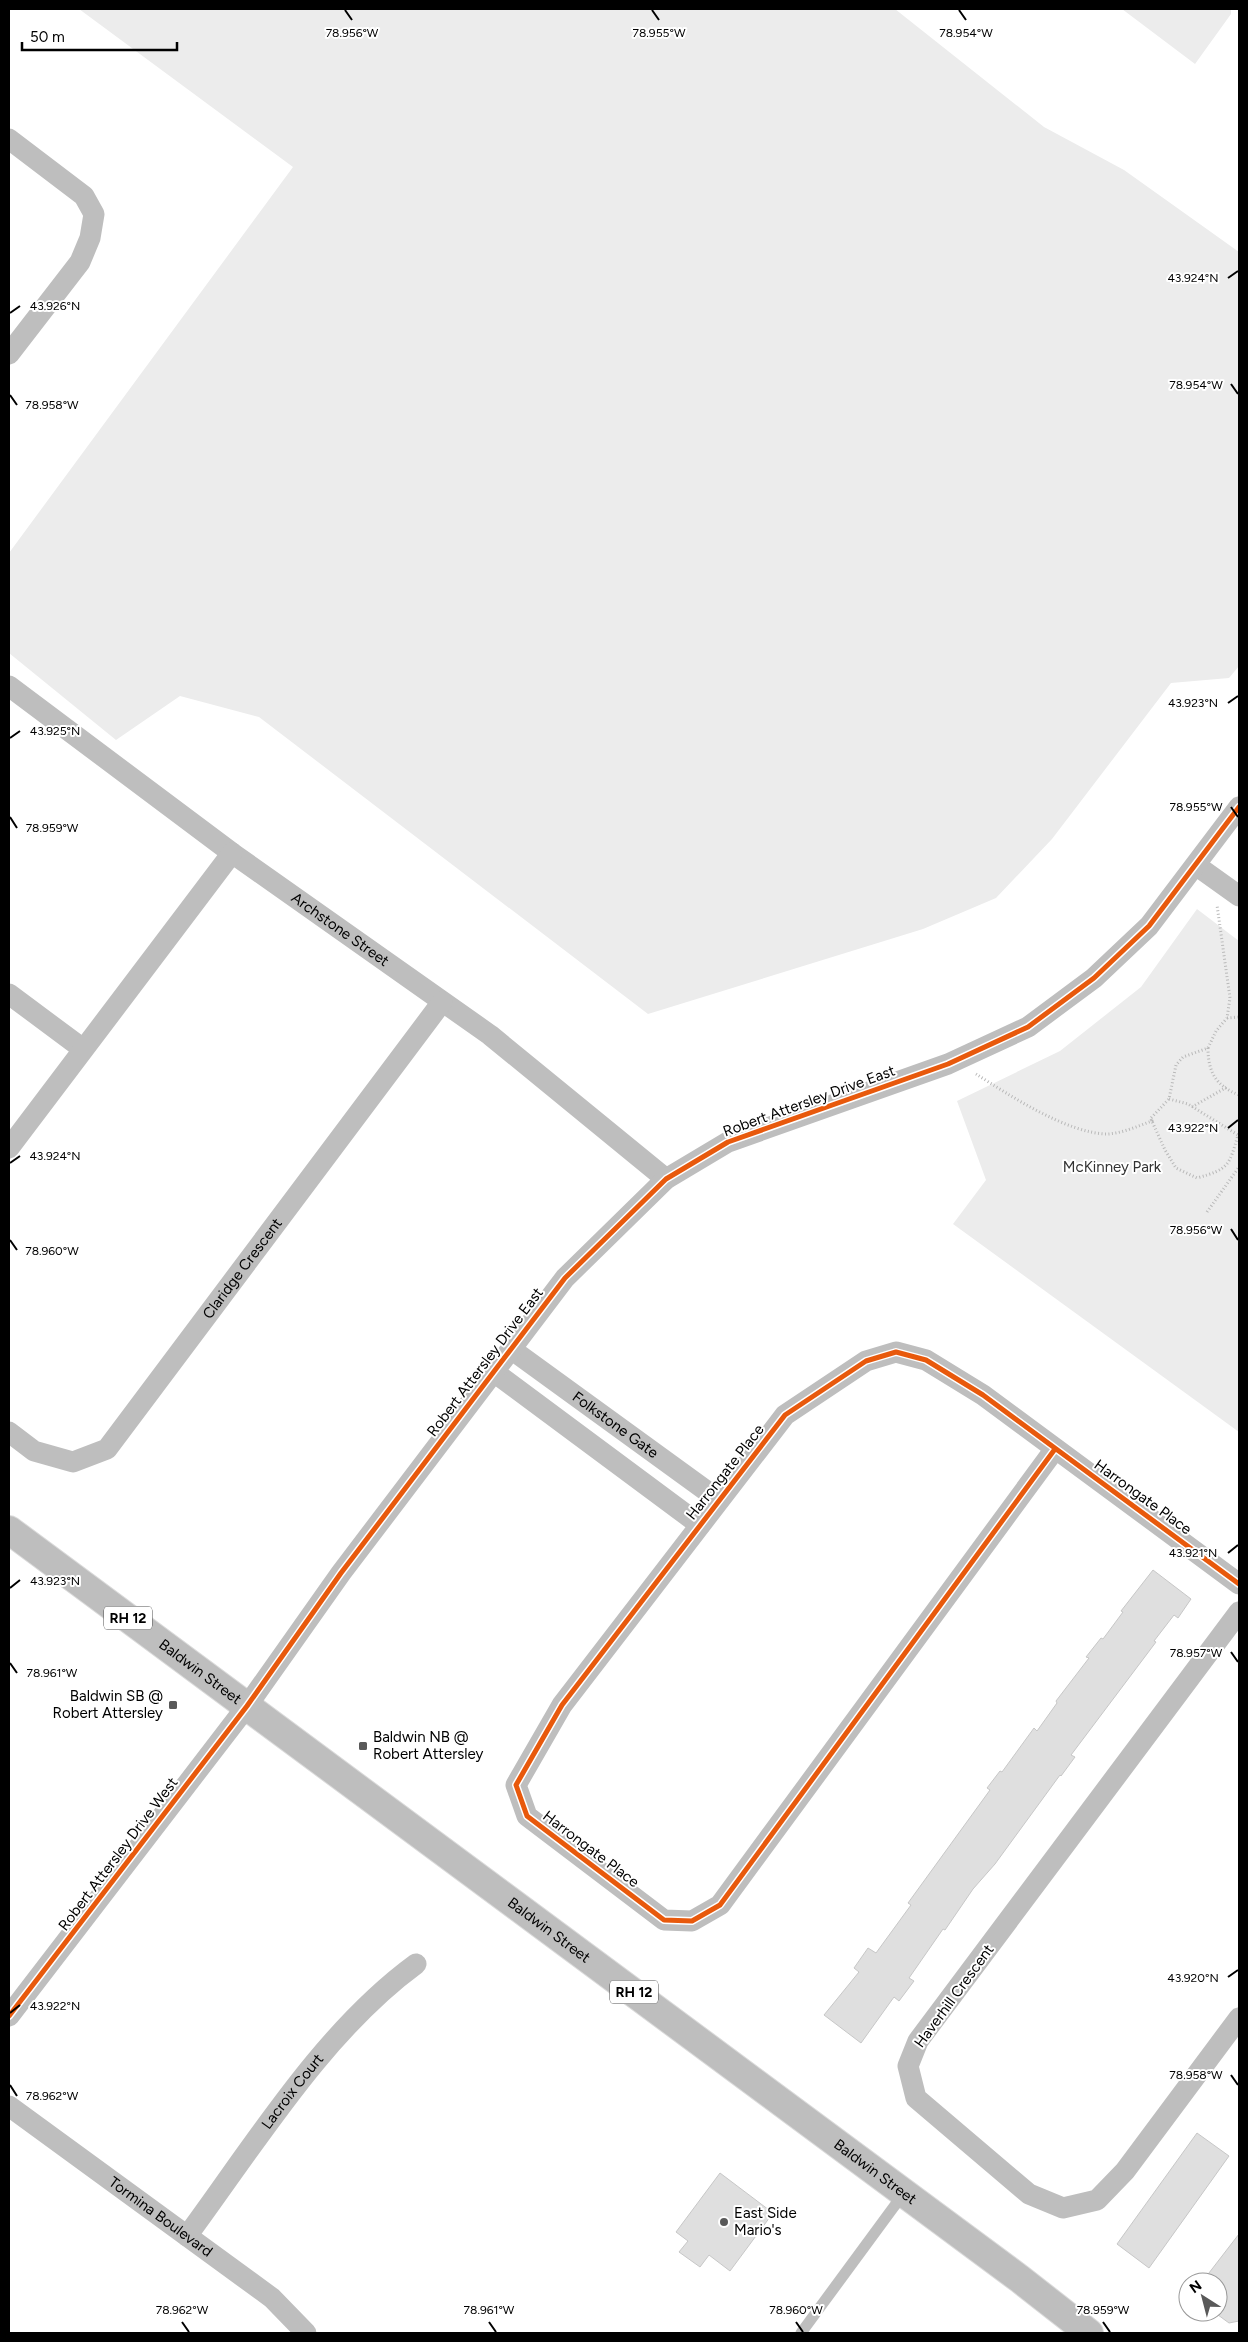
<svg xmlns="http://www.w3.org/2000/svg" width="1248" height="2342" viewBox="0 0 1248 2342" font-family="Figtree,sans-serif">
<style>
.green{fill:#ececec}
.building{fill:#dfdfdf;stroke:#c7c7c7}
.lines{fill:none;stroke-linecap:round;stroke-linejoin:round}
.primary-casing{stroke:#dbdbdb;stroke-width:30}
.path{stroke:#b9b9b9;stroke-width:3;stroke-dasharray:1 2.5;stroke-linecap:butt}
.service{stroke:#bebebe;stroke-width:11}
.minor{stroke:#bebebe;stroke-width:21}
.primary{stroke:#bebebe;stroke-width:28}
.cycleway-casing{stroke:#fff;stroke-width:8}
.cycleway{stroke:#e8590c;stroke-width:5}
.ticks{fill:none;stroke:#000;stroke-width:2}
.poi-dot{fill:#595959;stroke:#fff;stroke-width:2}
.labels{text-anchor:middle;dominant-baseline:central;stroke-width:4;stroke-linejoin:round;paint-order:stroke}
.shield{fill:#fff;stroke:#4c4c4c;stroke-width:1}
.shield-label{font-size:14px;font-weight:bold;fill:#000}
.street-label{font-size:15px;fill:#000;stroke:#fff}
.park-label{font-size:15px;fill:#333;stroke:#fff}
.poi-label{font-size:15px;fill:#000;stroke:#fff;text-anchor:start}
.ticks-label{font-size:12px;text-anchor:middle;fill:#000;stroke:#fff;stroke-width:4;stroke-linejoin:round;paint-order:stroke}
</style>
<rect width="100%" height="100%" fill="#fff"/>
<path class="green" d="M 79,9 L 895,9 L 1044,127 L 1124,170 L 1239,252 L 1239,666 L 1229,678 L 1171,683 L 1052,839 L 996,898 L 923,929 L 648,1014 L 259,717 L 180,696 L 116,740 L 9,653 L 9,553 L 293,167 Z
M 1122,9 L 1231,9 L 1231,14 L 1195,64 Z
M 1197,909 L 1239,941 L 1239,1432 L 953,1224 L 986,1180 L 957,1101 L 1060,1051 L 1141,987 Z"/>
<path class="building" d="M 1153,1570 L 1191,1599 L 1178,1618 L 1174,1615 L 1154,1641 L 1156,1642 L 1071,1755 L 1075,1757 L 1061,1776 L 1060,1775 L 995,1864 L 973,1889 L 945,1930 L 943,1929 L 909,1978 L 914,1981 L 899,2001 L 894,1997 L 861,2043 L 824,2015 L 859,1972 L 854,1968 L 868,1948 L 876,1953 L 911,1905 L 908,1903 L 990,1790 L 987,1788 L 1000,1771 L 1002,1772 L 1034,1728 L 1037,1731 L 1057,1703 L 1056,1701 L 1089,1658 L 1086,1657 L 1101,1638 L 1103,1639 L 1123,1612 L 1121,1611 Z
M 1197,2133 L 1229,2156 L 1149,2268 L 1117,2244 Z
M 720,2173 L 773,2213 L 730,2271 L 709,2255 L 700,2267 L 679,2252 L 688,2241 L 676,2232 Z
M 1239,2234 L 1239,2321 L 1229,2323 L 1214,2312 L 1218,2312 L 1218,2282 L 1202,2282 Z"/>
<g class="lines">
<g class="primary-casing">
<g id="primary">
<path id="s6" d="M 9,1530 L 1020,2279 L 1089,2333"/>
</g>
</g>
<path class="path" d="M 1227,1018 L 1239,1017
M 1208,1048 C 1208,1072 1216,1086 1239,1095
M 976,1074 C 1009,1095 1068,1134 1108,1134 C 1123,1133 1138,1126 1152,1121 L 1151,1118 L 1169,1099 L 1176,1065 L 1183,1057 L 1208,1048 L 1216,1031 L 1227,1018 L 1230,998 L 1217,905
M 1192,1107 L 1227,1087
M 1151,1119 L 1165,1150 L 1176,1168 L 1197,1178 C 1229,1169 1229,1166 1238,1135 L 1188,1104 L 1169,1099
M 1239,1133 L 1239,1140
M 1207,1212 L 1239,1167"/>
<path class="service" d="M 801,2333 L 904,2193"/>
<g class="minor">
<path d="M 9,139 L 84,196 L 94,214 L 90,238 L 80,262 L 9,354"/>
<path id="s1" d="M 9,686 L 232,853 L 490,1035 L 666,1179"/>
<path d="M 1197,866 L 1239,896"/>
<path d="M 9,994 L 83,1049"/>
<path d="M 9,1148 L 232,853"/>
<path id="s2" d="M 511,1349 L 719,1500"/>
<path d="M 494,1372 L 700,1525"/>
<path id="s3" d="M 9,1432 L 34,1451 L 73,1462 L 107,1449 L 442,1002"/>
<path d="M 1055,1449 L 720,1905 L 692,1921 L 664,1920 L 527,1816 L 516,1785 L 562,1705 L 785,1415 L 866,1361 L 896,1352 L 926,1360 L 983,1395 L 1239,1584"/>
<path d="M 1239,1612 L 918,2041 L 908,2066 L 916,2098 L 1029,2194 L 1063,2208 L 1097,2200 L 1125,2171 L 1239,2018"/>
<path d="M 9,2016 L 247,1706 L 341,1573 L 565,1278 L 666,1179 L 728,1142 L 948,1064 L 1028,1027 L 1094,978 L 1149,926 L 1239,807"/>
<path id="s4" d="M 9,2106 L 272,2298 L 306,2333"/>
<path id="s5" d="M 187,2236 C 255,2144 323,2032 416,1964"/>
</g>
<use href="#primary" class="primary"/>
<g class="cycleway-casing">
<path id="cycleway" d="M 1055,1449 L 720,1905 L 692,1921 L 664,1920 L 527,1816 L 516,1785 L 562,1705 L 785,1415 L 866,1361 L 896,1352 L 926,1360 L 983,1395 L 1239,1584
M 9,2016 L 247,1706 L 341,1573 L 565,1278 L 666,1179 L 728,1142 L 948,1064 L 1028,1027 L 1094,978 L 1149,926 L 1239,807"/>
</g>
<use href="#cycleway" class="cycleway"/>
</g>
<path class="ticks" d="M 345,10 L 352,20M 652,10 L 659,20M 959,10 L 966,20M 1228,278 L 1238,271M 10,313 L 20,306M 1231,384 L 1238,394M 10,395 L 17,405M 1228,703 L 1238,696M 10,738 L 20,731M 1231,807 L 1238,817M 10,817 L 17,828M 1228,1128 L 1238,1120M 10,1163 L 20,1156M 1231,1229 L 1238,1240M 10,1240 L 17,1250M 1228,1553 L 1238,1545M 10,1588 L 20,1580M 1231,1652 L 1238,1662M 10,1663 L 17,1673M 1228,1977 L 1238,1970M 10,2013 L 20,2005M 1231,2075 L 1238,2085M 10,2085 L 17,2096M 182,2322 L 189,2332M 489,2322 L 496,2332M 796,2322 L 803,2332M 1103,2322 L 1110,2332"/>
<g class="poi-dot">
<rect x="168" y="1700" width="10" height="10" rx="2.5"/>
<rect x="358" y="1741" width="10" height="10" rx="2.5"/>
<circle cx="724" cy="2222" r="5"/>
</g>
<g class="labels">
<g class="shield">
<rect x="104" y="1606.5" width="48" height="23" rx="4"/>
<rect x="610" y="1980.5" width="48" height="23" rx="4"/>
</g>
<g class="shield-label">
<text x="128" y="1618">RH 12</text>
<text x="634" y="1992">RH 12</text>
</g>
<g class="street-label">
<text stroke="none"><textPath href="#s1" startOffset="411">Archstone Street</textPath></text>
<text transform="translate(809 1101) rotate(-20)">Robert Attersley Drive East</text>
<text stroke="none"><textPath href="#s3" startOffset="334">Claridge Crescent</textPath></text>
<text transform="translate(485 1362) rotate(-53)">Robert Attersley Drive East</text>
<text stroke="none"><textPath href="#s2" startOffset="129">Folkstone Gate</textPath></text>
<text transform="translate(725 1472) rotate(-52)">Harrongate Place</text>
<text transform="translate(1143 1497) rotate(36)">Harrongate Place</text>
<text stroke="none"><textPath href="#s6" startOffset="238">Baldwin Street</textPath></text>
<text transform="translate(591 1849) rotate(37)">Harrongate Place</text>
<text transform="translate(118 1854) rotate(-53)">Robert Attersley Drive West</text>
<text stroke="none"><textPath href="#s6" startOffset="672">Baldwin Street</textPath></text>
<text transform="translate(954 1996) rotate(-54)">Haverhill Crescent</text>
<text stroke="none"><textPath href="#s5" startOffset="179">Lacroix Court</textPath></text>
<text stroke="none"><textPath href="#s6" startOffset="1078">Baldwin Street</textPath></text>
<text stroke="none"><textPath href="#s4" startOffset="188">Tormina Boulevard</textPath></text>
</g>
<g class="park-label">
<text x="1112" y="1167">McKinney Park</text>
</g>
<g class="poi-label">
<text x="163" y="1696" text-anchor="end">Baldwin SB @<tspan x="163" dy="17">Robert Attersley</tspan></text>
<text x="373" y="1737">Baldwin NB @<tspan x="373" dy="17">Robert Attersley</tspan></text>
<text x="734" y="2213">East Side<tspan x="734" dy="17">Mario's</tspan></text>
</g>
</g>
<g class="ticks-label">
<text x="352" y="37">78.956°W</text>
<text x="659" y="37">78.955°W</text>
<text x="966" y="37">78.954°W</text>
<text x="1193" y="282">43.924°N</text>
<text x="55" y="310">43.926°N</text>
<text x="1196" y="389">78.954°W</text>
<text x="52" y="409">78.958°W</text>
<text x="1193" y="707">43.923°N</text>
<text x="55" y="735">43.925°N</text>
<text x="1196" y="811">78.955°W</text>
<text x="52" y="832">78.959°W</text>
<text x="1193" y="1132">43.922°N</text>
<text x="55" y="1160">43.924°N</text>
<text x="1196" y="1234">78.956°W</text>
<text x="52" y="1255">78.960°W</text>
<text x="1193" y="1557">43.921°N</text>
<text x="55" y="1585">43.923°N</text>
<text x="1196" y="1657">78.957°W</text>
<text x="52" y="1677">78.961°W</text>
<text x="1193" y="1982">43.920°N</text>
<text x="55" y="2010">43.922°N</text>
<text x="1196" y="2079">78.958°W</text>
<text x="52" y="2100">78.962°W</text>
<text x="182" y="2314">78.962°W</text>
<text x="489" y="2314">78.961°W</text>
<text x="796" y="2314">78.960°W</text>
<text x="1103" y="2314">78.959°W</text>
</g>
<rect width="1248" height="2342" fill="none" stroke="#000000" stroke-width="20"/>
<g transform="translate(1203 2297) rotate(324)"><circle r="24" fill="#ffffff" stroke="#999999"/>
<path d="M0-4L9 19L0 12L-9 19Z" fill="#595959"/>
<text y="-8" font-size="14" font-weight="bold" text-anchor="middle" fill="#000000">N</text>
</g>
<path d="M22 42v8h155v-8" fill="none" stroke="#000000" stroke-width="2.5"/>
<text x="30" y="42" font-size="15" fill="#000000" stroke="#ffffff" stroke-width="4" paint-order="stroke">50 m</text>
</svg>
